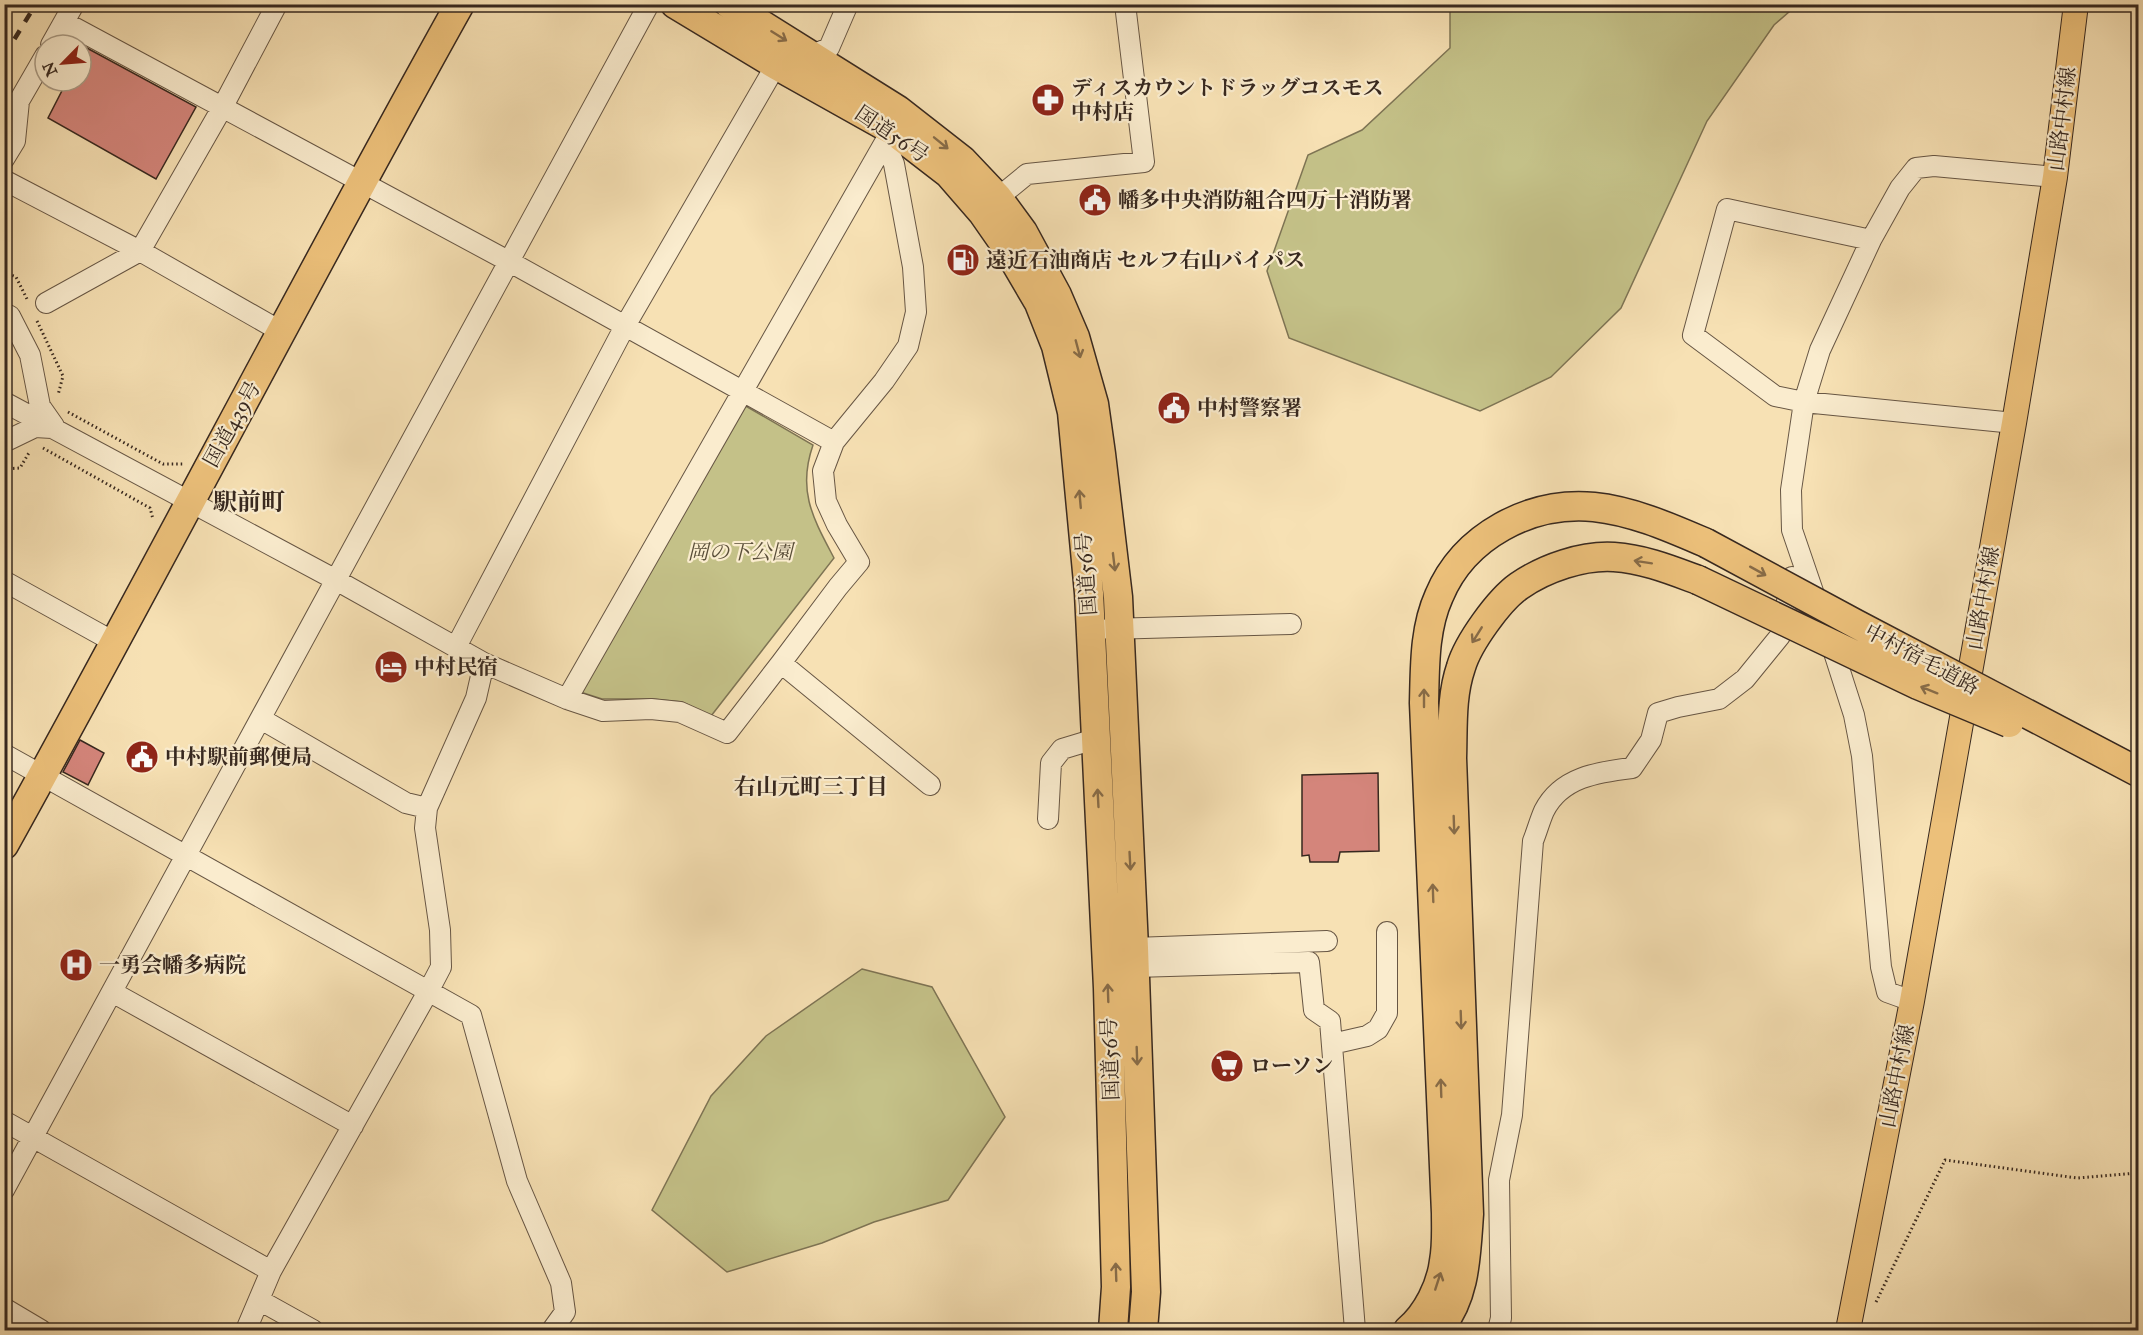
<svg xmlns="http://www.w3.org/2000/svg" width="2143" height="1335" viewBox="0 0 2143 1335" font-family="'IM FELL Great Primer','Noto Serif JP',serif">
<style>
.green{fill:#c4c188;stroke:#7e7454;stroke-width:1.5}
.building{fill:#d4857b;stroke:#37281f;stroke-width:1.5}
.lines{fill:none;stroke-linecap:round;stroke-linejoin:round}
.minor-casing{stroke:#675644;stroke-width:22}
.major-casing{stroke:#37281f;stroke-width:26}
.highway-casing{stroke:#37281f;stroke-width:31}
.path{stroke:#37281f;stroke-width:3;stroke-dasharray:1.5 3;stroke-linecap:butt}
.minor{stroke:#faecce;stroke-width:20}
.major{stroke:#ecc07a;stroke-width:24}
.highway{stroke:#ecc07a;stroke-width:28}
.rail{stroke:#37281f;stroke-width:4.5;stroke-dasharray:10 10;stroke-linecap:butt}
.highway-bridge-casing{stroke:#37281f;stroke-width:31;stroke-linecap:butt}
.highway-bridge{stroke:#ecc07a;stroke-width:28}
.oneway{stroke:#886c48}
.labels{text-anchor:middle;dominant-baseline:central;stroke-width:4.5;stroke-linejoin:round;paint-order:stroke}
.poi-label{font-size:21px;font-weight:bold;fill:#37281f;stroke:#faecce;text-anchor:start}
.street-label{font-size:21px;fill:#37281f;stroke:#faecce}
.park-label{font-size:21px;font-style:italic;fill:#5a4e39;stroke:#faecce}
.neighbourhood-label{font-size:22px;font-weight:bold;fill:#37281f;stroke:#faecce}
.quarter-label{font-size:24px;font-weight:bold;fill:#37281f;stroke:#faecce}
</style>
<rect width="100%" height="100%" fill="#f7e1b4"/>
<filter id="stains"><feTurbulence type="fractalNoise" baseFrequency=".00333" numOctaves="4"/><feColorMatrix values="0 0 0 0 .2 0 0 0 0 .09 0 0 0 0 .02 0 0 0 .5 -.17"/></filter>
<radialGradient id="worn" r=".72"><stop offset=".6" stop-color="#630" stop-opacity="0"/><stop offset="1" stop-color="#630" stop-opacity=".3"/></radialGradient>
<path class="green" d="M 1450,5 L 1797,5 L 1774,25 L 1707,121 L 1621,308 L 1551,377 L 1480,411 L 1289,338 L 1267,271 L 1308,155 L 1362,130 L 1450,48 Z
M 737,401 L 813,445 C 797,491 813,518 834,558 L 711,716 L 682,702 L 652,699 L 602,699 L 574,690 Z
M 862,969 L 932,987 L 1005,1117 L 948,1200 L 874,1222 L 822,1243 L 727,1272 L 652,1210 L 711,1096 L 766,1036 Z"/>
<path class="building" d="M 85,47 L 196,107 L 156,179 L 48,118 L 67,81 L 81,81 L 81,55 Z
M 80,740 L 104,753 L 88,785 L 63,772 Z
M 1378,773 L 1379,851 L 1340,852 L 1338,862 L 1310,862 L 1309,855 L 1302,856 L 1302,775 Z"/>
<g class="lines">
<g class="minor-casing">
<path id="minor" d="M 64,22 L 510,262 L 834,442
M 51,45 L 74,4
M 4,159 L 15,141 L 19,101 L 45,56
M 4,180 L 140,251 L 282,332
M 988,206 L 1027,174 L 1144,162 L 1125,4
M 1871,240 L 1727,209 L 1693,335 L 1775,396 L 1804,402 L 2014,423
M 46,303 L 140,251 L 222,108 L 277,4
M 4,313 L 10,316 L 30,355 L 40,406 L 54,426
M 4,402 L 336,580 L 484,663 L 567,699 L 603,711 L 651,709 L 680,712 L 727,733 L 781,663 L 838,587 L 859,562 L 837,525 L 826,501 L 823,471 L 834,442 L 884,381 L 908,346 L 916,312 L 913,267 L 894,164 L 885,142
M 4,442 L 35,427 L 52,428
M 4,581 L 114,642
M 1819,609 L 1792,530 L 1791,490 L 1804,402 L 1820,350 L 1871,240 L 1900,188 L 1916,168 L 1934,166 L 2055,177
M 1108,629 L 1291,624
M 1829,637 L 1854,715 L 1862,756 L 1881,967 L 1887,992 L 1912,1001
M 456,647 L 625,326 L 776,65 L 810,56 L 829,48 L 848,4
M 781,663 L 930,785
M 567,699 L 889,135
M 261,719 L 406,803 L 427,808
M 4,754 L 471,1015 L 517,1181 L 561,1283 L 565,1312 L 552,1330
M 1048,819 L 1051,763 L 1062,749 L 1095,739
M 1122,953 L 1134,948 L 1327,941
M 1124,964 L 1135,967 L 1309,962 L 1314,1010 L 1330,1021 L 1355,1330
M 112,992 L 353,1126
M 1332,1044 L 1367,1036 L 1378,1029 L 1387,1013 L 1387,932
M 4,1121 L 271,1271
M 4,1190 L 649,4
M 259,1300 L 313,1330
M 4,1308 L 41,1330
M 246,1330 L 271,1271 L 429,990 L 441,967 L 440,930 L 425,828 L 427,808 L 476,698 L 484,663
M 1498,1330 L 1501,1318 L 1499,1180 L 1512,1115 L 1533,841 C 1537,831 1540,820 1544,811 C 1561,777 1598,772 1632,768 L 1651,740 L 1658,713 L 1678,707 L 1719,699 L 1745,679 L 1780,636 L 1792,577"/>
</g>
<g class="major-casing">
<path id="major" d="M 1848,1330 L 1912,1001 L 2014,423 L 2055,177 L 2076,4"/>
</g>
<g class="highway-casing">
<path id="highway" d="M 675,4 L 776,65 L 892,130 L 949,174 L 982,212 L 1005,245 L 1039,303 L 1056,346 L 1072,412 L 1089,593 L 1108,988 L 1116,1287 L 1113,1330
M 729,4 L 898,110 L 962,160 L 998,198 L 1023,232 L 1057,295 L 1075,337 L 1094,404 L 1101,454 L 1118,597 L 1134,948 L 1146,1292 L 1143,1330
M 4,845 C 159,566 304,283 460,4
M 1408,1330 C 1427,1314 1441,1286 1444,1261 C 1447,1245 1446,1229 1446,1213 L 1424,703 C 1425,667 1424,629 1439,596 C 1464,536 1530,501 1594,507 C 1633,511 1671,528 1706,543
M 1438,1330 C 1466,1298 1466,1255 1469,1214 L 1452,758 C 1453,727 1451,696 1461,667 C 1468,643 1499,600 1519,586 C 1545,568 1583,555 1614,557 C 1644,559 1671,570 1698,580"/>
</g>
<path class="path" d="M 4,272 L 16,277 L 27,299
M 37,321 L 63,376 L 58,395
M 68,412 L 163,464 L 183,464
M 43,448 L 150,508 L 153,519
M 4,469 L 20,468 L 30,451
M 1876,1302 L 1945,1160 L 2077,1178 L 2138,1173"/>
<use href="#minor" class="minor"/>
<use href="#major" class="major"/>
<use href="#highway" class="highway"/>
<path class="rail" d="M 4,56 L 36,4"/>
<g class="highway-bridge-casing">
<path id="highway-bridge" d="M 1706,543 L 1856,624 L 2138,772
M 1698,580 L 1918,685 L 2009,723"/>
</g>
<use href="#highway-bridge" class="highway-bridge"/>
</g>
<defs><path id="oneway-shaft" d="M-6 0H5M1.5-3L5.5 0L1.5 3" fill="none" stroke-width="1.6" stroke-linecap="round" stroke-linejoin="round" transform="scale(1.5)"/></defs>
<g class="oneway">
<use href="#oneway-shaft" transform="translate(779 36) rotate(32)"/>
<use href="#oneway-shaft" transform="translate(941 143) rotate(39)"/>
<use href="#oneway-shaft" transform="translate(1078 349) rotate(75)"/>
<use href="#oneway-shaft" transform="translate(1080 499) rotate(-95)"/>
<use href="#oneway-shaft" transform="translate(1114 562) rotate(83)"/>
<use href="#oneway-shaft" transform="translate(1643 562) rotate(-171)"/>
<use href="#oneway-shaft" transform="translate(1758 571) rotate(29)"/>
<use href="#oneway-shaft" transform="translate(1477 635) rotate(122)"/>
<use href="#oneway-shaft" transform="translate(1929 690) rotate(-158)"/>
<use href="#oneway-shaft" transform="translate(1424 698) rotate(-90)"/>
<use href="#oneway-shaft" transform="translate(1098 798) rotate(-93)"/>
<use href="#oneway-shaft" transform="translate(1454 825) rotate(88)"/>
<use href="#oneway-shaft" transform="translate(1130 861) rotate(87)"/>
<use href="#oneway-shaft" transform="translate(1433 893) rotate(-92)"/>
<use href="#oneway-shaft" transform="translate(1108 993) rotate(-92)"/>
<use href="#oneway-shaft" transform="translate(1461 1020) rotate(88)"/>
<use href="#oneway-shaft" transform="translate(1137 1056) rotate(88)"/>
<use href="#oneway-shaft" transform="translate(1441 1088) rotate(-92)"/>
<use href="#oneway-shaft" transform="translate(1116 1272) rotate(-92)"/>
<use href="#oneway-shaft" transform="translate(1438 1281) rotate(-72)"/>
</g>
<defs>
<g id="pharmacy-disc" transform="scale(1.725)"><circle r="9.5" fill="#8f2418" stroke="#faecce"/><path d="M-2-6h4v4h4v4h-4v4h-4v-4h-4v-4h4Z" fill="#fff"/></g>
<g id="civic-disc" transform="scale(1.725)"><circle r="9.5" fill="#8f2418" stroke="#faecce"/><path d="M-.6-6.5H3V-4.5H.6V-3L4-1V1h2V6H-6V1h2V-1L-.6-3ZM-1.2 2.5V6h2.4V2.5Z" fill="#fff"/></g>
<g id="fuel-disc" transform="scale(1.725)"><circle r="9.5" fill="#8f2418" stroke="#faecce"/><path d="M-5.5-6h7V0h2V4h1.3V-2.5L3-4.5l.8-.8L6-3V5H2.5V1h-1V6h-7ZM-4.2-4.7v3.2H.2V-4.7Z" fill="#fff"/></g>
<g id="hotel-disc" transform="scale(1.725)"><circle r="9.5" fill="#8f2418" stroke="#faecce"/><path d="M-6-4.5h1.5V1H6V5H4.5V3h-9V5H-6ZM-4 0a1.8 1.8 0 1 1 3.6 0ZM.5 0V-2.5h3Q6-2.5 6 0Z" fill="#fff"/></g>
<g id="hospital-disc" transform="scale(1.725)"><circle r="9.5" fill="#8f2418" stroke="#faecce"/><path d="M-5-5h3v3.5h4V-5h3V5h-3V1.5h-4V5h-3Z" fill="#fff"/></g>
<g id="supermarket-disc" transform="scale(1.725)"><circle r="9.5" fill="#8f2418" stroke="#faecce"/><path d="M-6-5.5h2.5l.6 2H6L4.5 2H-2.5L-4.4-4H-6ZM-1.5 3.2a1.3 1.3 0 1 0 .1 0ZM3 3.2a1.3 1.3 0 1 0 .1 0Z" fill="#fff"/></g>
</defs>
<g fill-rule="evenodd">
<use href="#pharmacy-disc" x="1048" y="100"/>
<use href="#civic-disc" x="1095" y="200"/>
<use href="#fuel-disc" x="963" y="260"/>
<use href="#civic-disc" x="1174" y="408"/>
<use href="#hotel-disc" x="391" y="667"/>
<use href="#civic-disc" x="142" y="757"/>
<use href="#hospital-disc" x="76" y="965"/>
<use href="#supermarket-disc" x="1227" y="1066"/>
</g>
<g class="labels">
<g class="poi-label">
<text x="1071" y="88">ディスカウントドラッグコスモス<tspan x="1071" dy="24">中村店</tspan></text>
<text x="1118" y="200">幡多中央消防組合四万十消防署</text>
<text x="986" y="260">遠近石油商店 セルフ右山バイパス</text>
<text x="1197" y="408">中村警察署</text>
<text x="414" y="667">中村民宿</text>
<text x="165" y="757">中村駅前郵便局</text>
<text x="99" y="965">一勇会幡多病院</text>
<text x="1250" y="1066">ローソン</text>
</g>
<g class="street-label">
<text transform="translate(2062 119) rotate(-83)">山路中村線</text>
<text transform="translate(892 134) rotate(34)">国道56号</text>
<text transform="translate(232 424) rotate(-61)">国道439号</text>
<text transform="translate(1086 574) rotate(-94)">国道56号</text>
<text transform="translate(1983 598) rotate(-80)">山路中村線</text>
<text transform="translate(1922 659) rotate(28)">中村宿毛道路</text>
<text transform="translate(1110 1059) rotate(-92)">国道56号</text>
<text transform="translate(1897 1076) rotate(-79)">山路中村線</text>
</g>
<g class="park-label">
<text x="740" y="552">岡の下公園</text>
</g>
<g class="neighbourhood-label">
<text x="811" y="786">右山元町三丁目</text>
</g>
<g class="quarter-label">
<text x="249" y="502">駅前町</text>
</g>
</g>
<rect width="2143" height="1335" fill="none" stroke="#f7e1b4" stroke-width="24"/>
<rect x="6" y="6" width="2131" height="1323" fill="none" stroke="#37281f" stroke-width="3"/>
<rect x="12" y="12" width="2119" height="1311" fill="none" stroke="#37281f" stroke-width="1.5"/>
<g transform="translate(63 63) rotate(245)"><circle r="28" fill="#faecce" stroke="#ac9e88" stroke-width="1.5"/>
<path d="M0-4.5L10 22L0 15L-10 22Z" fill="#8f2418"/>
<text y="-9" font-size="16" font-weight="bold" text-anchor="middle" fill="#37281f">N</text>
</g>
<rect width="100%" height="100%" filter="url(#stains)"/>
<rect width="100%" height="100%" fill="url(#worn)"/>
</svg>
